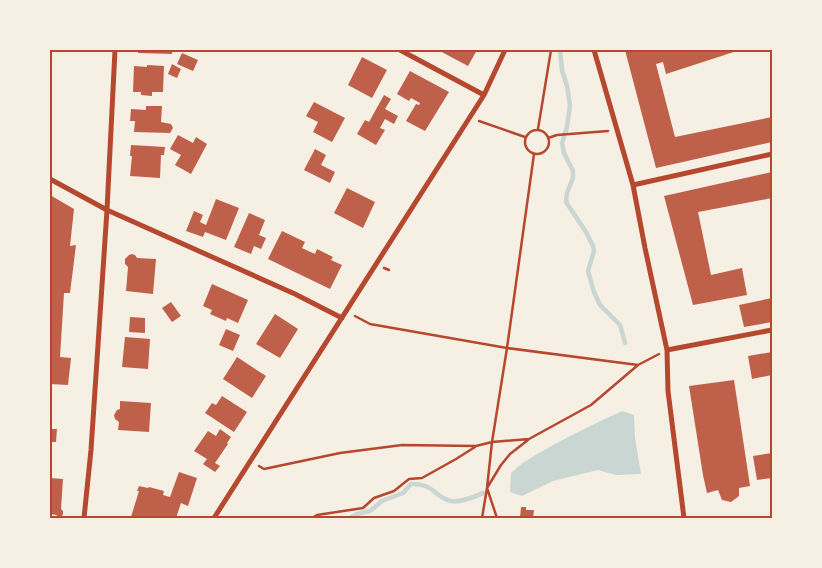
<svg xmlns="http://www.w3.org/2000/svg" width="822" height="568" viewBox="0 0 822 568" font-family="'Public Sans',sans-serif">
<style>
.water{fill:#c9d6d2}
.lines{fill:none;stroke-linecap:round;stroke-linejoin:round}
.stream{stroke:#c9d6d2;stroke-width:4.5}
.building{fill:#bf614a}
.path{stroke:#b5482f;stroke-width:2.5}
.minor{stroke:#b5482f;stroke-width:5}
.neatline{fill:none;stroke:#b5482f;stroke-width:2}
</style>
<rect width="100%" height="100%" fill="#f6efe4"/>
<path class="water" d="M 622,411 L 634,415 L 635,438 L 641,474 L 616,475 L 598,470 L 553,481 L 522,496 L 510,492 L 511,473 C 521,463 534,456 546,449 C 571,435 596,423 622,411 Z"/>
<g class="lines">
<path class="stream" d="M 560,50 L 562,70 L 567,86 L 570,105 L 567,127 L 562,143 L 564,153 L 573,171 L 573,178 L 567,193 L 566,202 L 586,232 L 593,246 L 594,251 L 588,271 L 594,292 L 600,305 L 620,325 L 625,343
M 350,518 L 357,514 L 370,511 L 382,501 L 403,493 L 411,484 C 434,483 435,498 451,501 C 461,503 474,497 483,493"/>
</g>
<path class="building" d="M 138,50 L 172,50 L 172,54 L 138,53 Z
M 438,50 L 477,50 L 468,66 Z
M 625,50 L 740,50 L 666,74 L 663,62 L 656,64 L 675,137 L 772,117 L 772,142 L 656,168 Z
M 182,53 L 198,60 L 193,71 L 177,64 Z
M 362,57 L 387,70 L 372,98 L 348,85 Z
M 172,64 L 181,69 L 177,78 L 168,74 Z
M 147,65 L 164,66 L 163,92 L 152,92 L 152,96 L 141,95 L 141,92 L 133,92 L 134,66 L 147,67 Z
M 410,71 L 449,92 L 425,131 L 406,121 L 416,104 L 419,105 L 420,103 L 411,98 L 409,101 L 397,94 Z
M 384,95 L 391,99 L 385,109 L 398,116 L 394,124 L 385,119 L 380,128 L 385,130 L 376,145 L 357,134 L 365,120 L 369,122 Z
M 314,102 L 345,118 L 332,142 L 313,132 L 318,122 L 306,116 Z
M 146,106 L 162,106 L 161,122 L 171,124 L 173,128 L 170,133 L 134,132 L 135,121 L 130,121 L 131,109 L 146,110 Z
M 178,135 L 193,143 L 196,137 L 207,144 L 191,174 L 175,165 L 181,155 L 170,149 Z
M 131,145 L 165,147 L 164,155 L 161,155 L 160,178 L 130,176 L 132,156 L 130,156 Z
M 315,149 L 326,155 L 321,165 L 335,172 L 330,183 L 304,170 Z
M 772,172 L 772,198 L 698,212 L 711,275 L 742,268 L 747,295 L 693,305 L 664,196 Z
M 347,188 L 375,202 L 363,228 L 334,213 Z
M 50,195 L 74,209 L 70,246 L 76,245 L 70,293 L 64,293 L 60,357 L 71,358 L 68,385 L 50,384 Z
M 216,199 L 239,208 L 226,240 L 205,232 L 203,237 L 186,231 L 194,211 L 203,215 L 200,222 L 206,225 Z
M 249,213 L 265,220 L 259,235 L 266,238 L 261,249 L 254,246 L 251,254 L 234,247 Z
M 282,231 L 305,242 L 302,248 L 315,254 L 317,249 L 333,257 L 331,260 L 342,265 L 330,289 L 268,259 Z
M 132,254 L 135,255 L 137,258 L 156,259 L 153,294 L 126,291 L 128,267 L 125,264 L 125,259 L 129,255 Z
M 212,284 L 248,300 L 238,323 L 227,318 L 226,321 L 210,314 L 212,310 L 203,306 Z
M 772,298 L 772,322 L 744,327 L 739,305 Z
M 171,302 L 181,316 L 172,322 L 162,308 Z
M 275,314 L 298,329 L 280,358 L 256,344 Z
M 130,317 L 145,318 L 145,333 L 129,332 Z
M 226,329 L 240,335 L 233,351 L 219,345 Z
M 125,337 L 150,339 L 148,369 L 122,367 Z
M 772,352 L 772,375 L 752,379 L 748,356 Z
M 237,357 L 266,376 L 252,398 L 223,379 Z
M 734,380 L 750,486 L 739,488 L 739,496 L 731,502 L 722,500 L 718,490 L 707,493 L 703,475 L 689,386 Z
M 222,396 L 247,412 L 234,432 L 205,413 L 212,403 L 216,405 Z
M 120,401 L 151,403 L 149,432 L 118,430 L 119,422 L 115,419 L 114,415 L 117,410 L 120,409 Z
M 50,429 L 57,429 L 56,442 L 50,442 Z
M 220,429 L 231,437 L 227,443 L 228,444 L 215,463 L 220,466 L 215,472 L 203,464 L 207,459 L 194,451 L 208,431 L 216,436 Z
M 772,453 L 772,478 L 757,480 L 753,456 Z
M 179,472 L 197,478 L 188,506 L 181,503 L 176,518 L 136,518 L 131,517 L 139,491 L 137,491 L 139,486 L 148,488 L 149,487 L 164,491 L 163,495 L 170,497 Z
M 50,478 L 63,479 L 61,509 L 63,511 L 63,514 L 62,516 L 59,517 L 56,515 L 50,514 Z
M 521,507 L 526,507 L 526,510 L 534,510 L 533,518 L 520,518 Z"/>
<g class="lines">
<path class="path" d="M 479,121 L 525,137
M 538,129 L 551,50
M525 142a12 12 0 1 1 24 0a12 12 0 1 1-24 0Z
M 548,138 L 557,135 L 608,131
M 384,268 L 389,270
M 355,316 L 370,324 L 507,348 L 638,365 L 659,354
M 259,466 L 264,469 L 340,453 L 402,445 L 476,446 L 492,442 L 529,439 L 591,405 L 638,365
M 312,518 L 317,515 L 363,508 L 374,498 L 394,491 L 409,479 L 422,478 L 456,459 L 475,447
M 482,518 L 487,488 L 492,442 L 507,348 L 534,154
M 497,518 L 487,488 L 501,465 L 510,454 L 528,440"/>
<path class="minor" d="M 400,50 L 484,95
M 594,50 L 633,185 L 645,248 L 667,350 L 668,391 L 684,518
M 50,179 L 107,210 L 295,294 L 342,318
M 633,185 L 772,154
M 667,350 L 772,330
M 84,518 L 91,450 L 107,210 L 115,50
M 214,518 L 484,95 L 505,50"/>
</g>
<rect width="822" height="568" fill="none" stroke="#f6efe4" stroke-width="102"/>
<rect x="51" y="51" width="720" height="466" class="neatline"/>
</svg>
